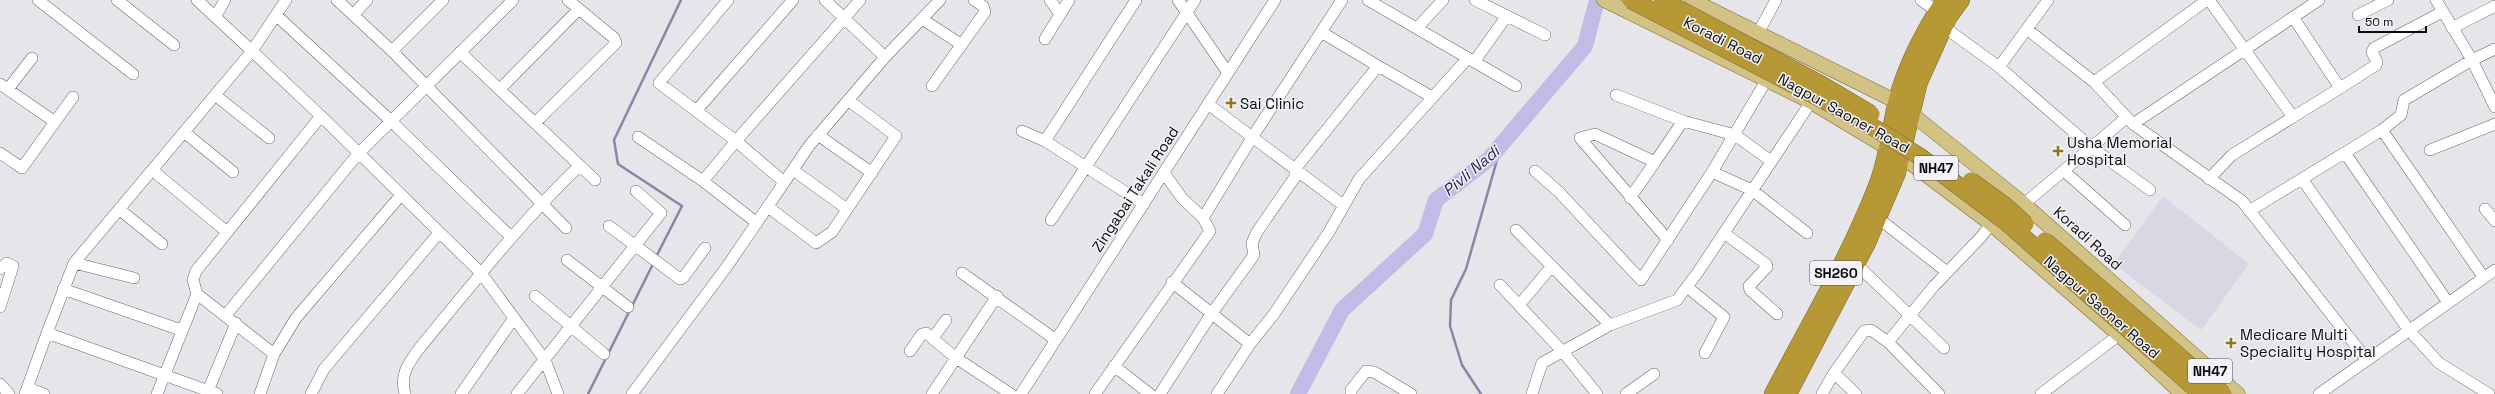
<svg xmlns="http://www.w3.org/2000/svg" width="2495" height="394" viewBox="0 0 2495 394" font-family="'Space Grotesk',sans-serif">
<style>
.built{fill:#d8d7e3}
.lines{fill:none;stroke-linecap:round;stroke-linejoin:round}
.stream{stroke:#8b86a5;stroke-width:2.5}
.river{stroke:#c1bbe6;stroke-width:16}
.minor-casing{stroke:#69696d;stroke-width:12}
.major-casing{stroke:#7a6828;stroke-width:15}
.highway-casing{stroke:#7a6828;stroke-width:18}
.minor{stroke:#fff;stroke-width:11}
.major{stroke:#d3c286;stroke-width:14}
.highway{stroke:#b69936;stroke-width:17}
.highway-bridge-casing{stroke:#7a6828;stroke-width:18;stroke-linecap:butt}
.highway-bridge{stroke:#b69936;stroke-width:17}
.poi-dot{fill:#90771d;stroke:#f2f2f7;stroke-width:1.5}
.labels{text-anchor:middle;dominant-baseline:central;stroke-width:3;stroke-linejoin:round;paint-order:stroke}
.shield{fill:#f2f2f7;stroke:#515153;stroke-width:1}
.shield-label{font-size:14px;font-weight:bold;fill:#0c0c0d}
.street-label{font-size:15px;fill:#0c0c0d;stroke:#f2f2f7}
.poi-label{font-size:15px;fill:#0c0c0d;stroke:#f2f2f7;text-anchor:start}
.water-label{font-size:16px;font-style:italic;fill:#2f2256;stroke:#f2f2f7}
</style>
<rect width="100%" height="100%" fill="#e5e5ea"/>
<path class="built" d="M 2163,196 L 2249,264 L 2201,330 L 2114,264 Z"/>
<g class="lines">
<path class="stream" d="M 656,257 L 682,206 L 618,164 L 614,140 L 681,0
M 588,394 L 653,264
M 1481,394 L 1462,365 L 1450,326 L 1451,300 L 1466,269 L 1501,146"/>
<path class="river" d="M 1298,394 L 1342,310 L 1425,234 L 1436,200 L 1489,159 L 1585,46 L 1597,0"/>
<g class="minor-casing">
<path id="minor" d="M 38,0 L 133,74
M 117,0 L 174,45
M 286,0 L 252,51 L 321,116
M 337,0 L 392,51 L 566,228
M 825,0 L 885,57
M 1050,0 L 1060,14
M 1178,0 L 1228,73
M 1368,0 L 1516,86
M 1475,0 L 1545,35
M 1921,0 L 1942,15
M 2209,0 L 2293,117 L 2232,155 L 2209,179
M 2436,0 L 2472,60 L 2495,107
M 276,15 L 391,121 L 511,237
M 353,15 L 367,0
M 2358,15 L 2388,0
M 215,17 L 225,0
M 922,19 L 962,45
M 1944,27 L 1999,67 L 2091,147 L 2150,190
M 1417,28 L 1443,0
M 2452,28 L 2495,6
M 2028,30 L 2094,82 L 2133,124 L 2242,201 L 2367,360
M 1321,32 L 1378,66
M 1758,33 L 1776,0
M 1045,39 L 1069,0
M 392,51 L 443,0
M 460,52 L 595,180
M 1474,62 L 1506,17
M 1999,67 L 2048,0
M 2094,82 L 2207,0
M 0,84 L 55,122 L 22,168 L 0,153
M 932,86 L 985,12 L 983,6 L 974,0
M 2340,88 L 2376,65 L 2377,62 L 2372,52 L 2374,48 L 2442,12
M 8,89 L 32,58
M 500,89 L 579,9
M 215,95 L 269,138
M 1616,95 L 1683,121
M 1208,104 L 1343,205
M 696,111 L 793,0
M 2293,117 L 2340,88 L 2293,17
M 55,122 L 73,97
M 536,122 L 616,43 L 614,38 L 568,0
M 2133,124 L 2319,0
M 2382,130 L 2484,278
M 1022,131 L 1045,141 L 1144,204
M 184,132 L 233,172
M 818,135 L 872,173
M 638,137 L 703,181 L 757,223
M 1045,141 L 1136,0
M 2430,150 L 2495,124
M 2345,153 L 2447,301
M 152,170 L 227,232
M 793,170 L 847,209
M 1535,171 L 1559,192 L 1641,280 L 1712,172 L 1766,81
M 2064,171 L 2125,225
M 1712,172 L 1752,190 L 1807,233
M 1164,173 L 1182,198 L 1203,218
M 2302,179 L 2408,329 L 2439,363 L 2489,394
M 703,181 L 736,141 L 659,83 L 728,0
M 784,182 L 736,141 L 860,0
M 1630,198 L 1655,162
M 2024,204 L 2126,118
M 768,207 L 816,243 L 832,232 L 896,136 L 848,100
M 119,209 L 162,244
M 2485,209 L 2495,221
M 2249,211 L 2382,130 L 2401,115 L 2404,100 L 2472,60 L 2495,49
M 1878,218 L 1947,272
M 1051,220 L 1195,0
M 609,226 L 680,279 L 683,278 L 705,248
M 1516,230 L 1610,325
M 1724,233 L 1766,264 L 1767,267 L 1749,286 L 1750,290 L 1777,314
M 1668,240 L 1580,138 L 1595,134 L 1655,162 L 1683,121 L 1735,135 L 1771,161
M 567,260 L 628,307
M 74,263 L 252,51 L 197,0
M 1856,264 L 1944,348
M 0,269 L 7,263 L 13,266 L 0,307
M 962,273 L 1056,340
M 134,278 L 74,263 L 47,333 L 217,394
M 1172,282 L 1250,344 L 1274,314 L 1329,232 L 1359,179 L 1468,58
M 1500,285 L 1563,352 L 1597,394
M 1687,287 L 1724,317 L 1705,353
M 63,289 L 181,330
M 535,296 L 604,354
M 1520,304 L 1552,266
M 226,315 L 358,154 L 513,0
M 933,338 L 946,320
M 1888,342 L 1934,286 L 1981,237 L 1991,224
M 910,351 L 922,334 L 926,333 L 956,358 L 1011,394
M 274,354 L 296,318 L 401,195
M 1114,366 L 1150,394
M 1834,373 L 1864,331 L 1871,330 L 1888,342 L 1939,394
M 0,384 L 9,394
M 27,388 L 44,394
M 208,391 L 236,323
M 25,394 L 47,333
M 157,394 L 197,294
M 260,394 L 274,354 L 197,294 L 193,280 L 196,271 L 321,116 L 481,273 L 545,360 L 558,394
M 311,394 L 324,369 L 439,233
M 405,394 C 400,376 407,365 418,350 C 470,287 520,223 579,166
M 461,394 L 514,318
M 517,394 L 661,213 L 636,191
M 632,394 L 728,265 L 809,146 L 885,57 L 940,0
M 932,394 L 997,296
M 1021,394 L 1275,0
M 1095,394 L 1210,231 L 1203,218 L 1253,136 L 1342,0
M 1160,394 L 1212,313 L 1254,255 L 1252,243 L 1257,232 L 1295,177 L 1295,169 L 1378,66 L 1432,97
M 1217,394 L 1250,344
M 1351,394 L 1351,390 L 1366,371 L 1374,372 L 1411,394
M 1532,394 L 1542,363 L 1610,325 L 1677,300 L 1698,272 L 1811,102
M 1626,394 L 1654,374
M 1822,394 L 1834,373 L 1856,394
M 2041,394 L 2119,335
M 2319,394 L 2495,270"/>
</g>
<g class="major-casing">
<path id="major" d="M 1604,0 L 1811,102 L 1901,156 L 1991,224 L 2119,335 L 2182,394
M 1692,0 L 1897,102 L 2024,204 L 2238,394"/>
</g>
<g class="highway-casing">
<path id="highway" d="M 1773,394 C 1809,325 1849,258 1877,186 C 1888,158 1890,129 1897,101 C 1905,68 1926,27 1945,0
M 1788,394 L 1867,243 L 1897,173 L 1919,82 L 1948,18 L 1961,0"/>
</g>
<use href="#minor" class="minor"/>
<use href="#major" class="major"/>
<use href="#highway" class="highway"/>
<g class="highway-bridge-casing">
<path id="highway-bridge" d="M 1631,0 L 1860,119 L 1919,156 L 2005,221 L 2202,394
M 1662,0 L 1822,85 L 1871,114
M 1971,181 L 2004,205 L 2025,224
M 2045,241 L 2223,394"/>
</g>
<use href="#highway-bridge" class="highway-bridge"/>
</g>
<g class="poi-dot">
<path d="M1229 97h4v4h4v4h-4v4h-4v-4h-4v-4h4z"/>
<path d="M2056 145h4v4h4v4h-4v4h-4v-4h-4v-4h4z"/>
<path d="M2229 337h4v4h4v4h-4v4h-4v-4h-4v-4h4z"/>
</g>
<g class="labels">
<g class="shield">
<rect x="1914" y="156" width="44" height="24" rx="3"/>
<rect x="1810" y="261" width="52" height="24" rx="3"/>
<rect x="2188" y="359" width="44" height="24" rx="3"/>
</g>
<g class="shield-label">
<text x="1936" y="168">NH47</text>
<text x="1836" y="273">SH260</text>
<text x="2210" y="371">NH47</text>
</g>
<g class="street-label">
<text transform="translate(1723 40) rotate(27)">Koradi Road</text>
<text transform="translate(1844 113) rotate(29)">Nagpur Saoner Road</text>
<text transform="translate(1135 189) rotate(-57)">Zingabai Takali Road</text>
<text transform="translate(2088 238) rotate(42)">Koradi Road</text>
<text transform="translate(2102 307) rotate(41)">Nagpur Saoner Road</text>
</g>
<g class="poi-label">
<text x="1240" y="103">Sai Clinic</text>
<text x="2067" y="142">Usha Memorial<tspan x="2067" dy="17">Hospital</tspan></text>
<text x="2240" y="334">Medicare Multi<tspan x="2240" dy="17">Speciality Hospital</tspan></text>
</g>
<g class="water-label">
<text transform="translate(1471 171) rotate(-40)">Pivli Nadi</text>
</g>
</g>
<path d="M2359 26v6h67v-6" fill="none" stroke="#0c0c0d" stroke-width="2"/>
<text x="2365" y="26" font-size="12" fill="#0c0c0d" stroke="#f2f2f7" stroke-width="3" paint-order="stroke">50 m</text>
</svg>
